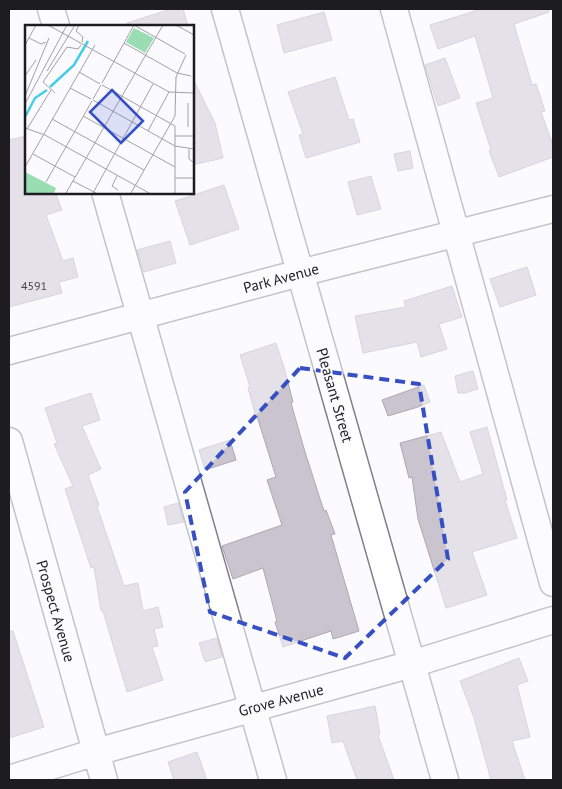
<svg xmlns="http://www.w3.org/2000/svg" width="562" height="789" viewBox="0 0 562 789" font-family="'PT Sans',sans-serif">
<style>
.building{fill:#c9c4ce;stroke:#ada8b3}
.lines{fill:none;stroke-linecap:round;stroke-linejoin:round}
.minor-casing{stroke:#80808a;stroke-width:29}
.minor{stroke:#fff;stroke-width:26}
.marked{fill:none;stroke:#364fc1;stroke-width:4;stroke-dasharray:10 6;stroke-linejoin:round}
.labels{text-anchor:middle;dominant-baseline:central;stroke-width:4;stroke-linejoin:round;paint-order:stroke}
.number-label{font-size:12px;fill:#48474c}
.street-label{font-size:15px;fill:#1d1d21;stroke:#fafaff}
.inset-river{fill:none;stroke:#46cde5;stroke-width:2.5}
.inset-road{fill:none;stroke:#a2a2a6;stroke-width:1}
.view{fill:#364fc1;fill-opacity:0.15;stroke:#364fc1;stroke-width:2.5}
.inset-edge{fill:none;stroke:#1d1d21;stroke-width:2.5}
</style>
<rect width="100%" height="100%" fill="#fafaff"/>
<path class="building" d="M 171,9 L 183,9 L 188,26 L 127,26 L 127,23 Z
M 481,9 L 549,9 L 549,12 L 514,24 L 532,85 L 536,84 L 545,111 L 541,112 L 553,145 L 553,157 L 499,177 L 489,151 L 491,150 L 476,103 L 493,98 L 475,36 L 438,49 L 430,25 Z
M 324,12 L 332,40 L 284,53 L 277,25 Z
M 445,58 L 460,98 L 438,106 L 425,65 Z
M 192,77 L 215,123 L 223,158 L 192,165 Z
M 335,77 L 349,120 L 353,119 L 360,142 L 306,158 L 299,135 L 303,134 L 288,92 Z
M 26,136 L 26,192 L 55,192 L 62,210 L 46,215 L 63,261 L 73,258 L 78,277 L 59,282 L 62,293 L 9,307 L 9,140 Z
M 410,151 L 413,168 L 398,171 L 394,154 Z
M 371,176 L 381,209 L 357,215 L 348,182 Z
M 224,185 L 239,229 L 190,245 L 175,201 Z
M 170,241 L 176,263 L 144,272 L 137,250 Z
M 527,267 L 536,295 L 500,307 L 490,279 Z
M 452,286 L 462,317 L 439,324 L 447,349 L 421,357 L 417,342 L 363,353 L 355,316 L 406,307 L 404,301 Z
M 276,343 L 284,367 L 293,402 L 291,403 L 305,452 L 324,511 L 326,510 L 335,534 L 331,535 L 359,631 L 333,639 L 331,631 L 283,647 L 275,622 L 277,621 L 263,568 L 233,579 L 222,546 L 282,525 L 267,480 L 276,477 L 256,413 L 255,413 L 248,388 L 250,387 L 240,355 Z
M 473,371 L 478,389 L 465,393 L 458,393 L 455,376 Z
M 424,385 L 430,402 L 418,407 L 388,416 L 382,400 Z
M 91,393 L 100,420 L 82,426 L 101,469 L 88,475 L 99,505 L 97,506 L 124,586 L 138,583 L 143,611 L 158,607 L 163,627 L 154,629 L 158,646 L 152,647 L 163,680 L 127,692 L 103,611 L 101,611 L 94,567 L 91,568 L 65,489 L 73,486 L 54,444 L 57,443 L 45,408 Z
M 487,427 L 507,500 L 505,500 L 517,538 L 472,552 L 487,595 L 446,608 L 418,519 L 412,477 L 409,478 L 400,443 L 441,432 L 460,482 L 483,474 L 470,432 Z
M 230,440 L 236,460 L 205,470 L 199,450 Z
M 178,503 L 184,522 L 168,525 L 164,507 Z
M 9,631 L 13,631 L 44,727 L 9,738 Z
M 217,638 L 222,657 L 205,662 L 199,643 Z
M 519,658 L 528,681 L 517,685 L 530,737 L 512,741 L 525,780 L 491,780 L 474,718 L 460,681 Z
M 375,706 L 380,734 L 378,735 L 394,780 L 357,780 L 343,741 L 332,743 L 327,716 Z
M 197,752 L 207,780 L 174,780 L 168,762 Z"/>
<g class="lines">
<g class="minor-casing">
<path id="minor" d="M 51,9 L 56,26
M 225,9 L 445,780
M 394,9 L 553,583
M 105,192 L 273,780
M 9,351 L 300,273 L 553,209
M 9,441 L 104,780
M 9,779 L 96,752 L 412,664 L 553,620"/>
</g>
<use href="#minor" class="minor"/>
</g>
<path d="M0 0H562V789H0ZM 300,368 L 419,384 L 448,559 L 345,658 L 210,612 L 185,492 Z" fill="#fafaff" fill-opacity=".55" fill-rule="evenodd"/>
<path class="marked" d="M 300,368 L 419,384 L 448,559 L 345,658 L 210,612 L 185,492 Z"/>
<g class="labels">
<g class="number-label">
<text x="34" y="285">4591</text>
</g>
<g class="street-label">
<text transform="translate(281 278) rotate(-15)">Park Avenue</text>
<text transform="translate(335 395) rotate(74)">Pleasant Street</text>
<text transform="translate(56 611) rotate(74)">Prospect Avenue</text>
<text transform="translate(281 700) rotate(-15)">Grove Avenue</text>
</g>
</g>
<g transform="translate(25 25)">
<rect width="169" height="169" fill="#fafaff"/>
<path d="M 109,3 L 129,13 L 120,28 L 101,17 ZM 0,147 L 31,163 L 29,168 L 0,168 Z" fill="#9addb2"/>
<path class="inset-river" d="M 25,62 L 49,40 L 63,16M 0,92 L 10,73 L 22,65"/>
<path class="inset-road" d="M 23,0 L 144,67 L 169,68M 54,0 L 51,6 L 58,12 L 57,17M 109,0 L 160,29M 151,0 L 169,10M 4,13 L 16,19 L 21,17M 99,18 L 152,48 L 166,51M 0,20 L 11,0M 22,46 L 50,0M 54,47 L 75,59M 0,51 L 11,35M 77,58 L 109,0M 77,60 L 150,101 L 150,168M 45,63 L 66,74M 30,68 L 18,57 L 42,22 L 53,24 L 56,20M 0,71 L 24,13M 68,74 L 76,60M 68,75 L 150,121 L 169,124M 163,78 L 163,102M 0,79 L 42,0M 58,91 L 150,142M 27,94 L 119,145M 0,103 L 20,110 L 124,168M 2,104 L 26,65M 123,106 L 144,67M 150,111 L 169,111M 164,124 L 164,134 L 169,138M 8,129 L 50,152M 0,142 L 70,20M 92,151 L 87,161 L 93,165M 150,153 L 169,153M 48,156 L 71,168M 21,157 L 67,76M 41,168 L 138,0M 68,168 L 128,59M 106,168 L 150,91 L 151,52 L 161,30"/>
<path class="view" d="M 87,65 L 118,96 L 96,118 L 65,87 Z"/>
<rect width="169" height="169" class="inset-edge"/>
</g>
<rect width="562" height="789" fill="none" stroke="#1d1d21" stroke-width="20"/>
</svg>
